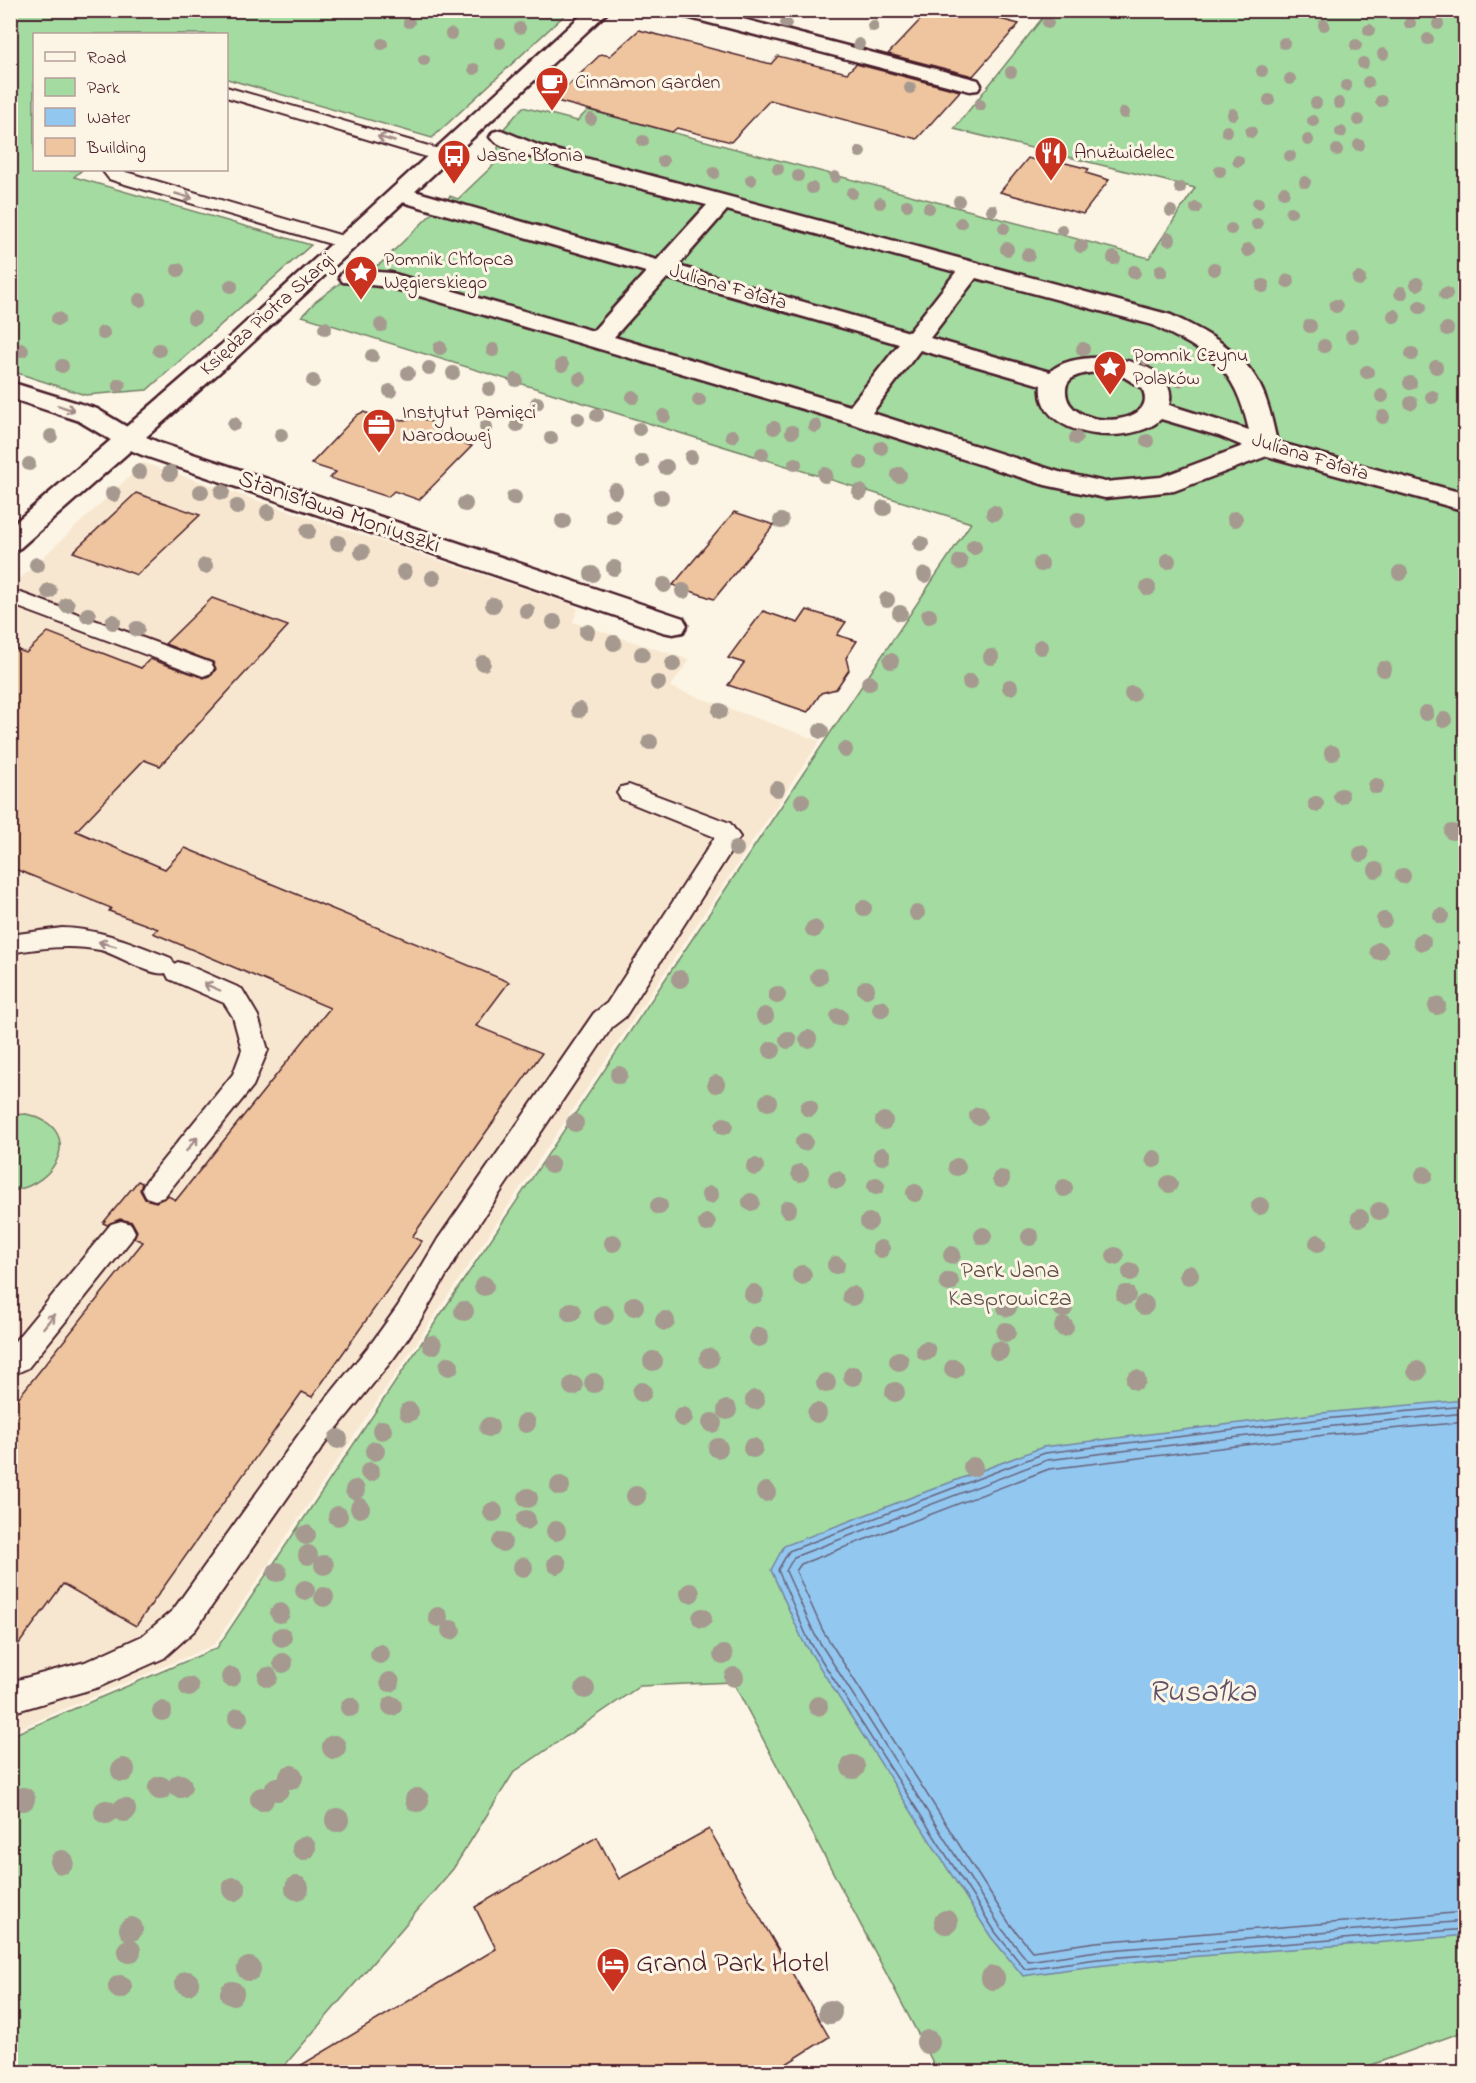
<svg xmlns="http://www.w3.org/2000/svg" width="1476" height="2083" viewBox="0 0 1476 2083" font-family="'Indie Flower',sans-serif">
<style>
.built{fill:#f8e7d0}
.green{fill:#a3dba0;stroke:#767d66;stroke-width:1.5}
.water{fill:#92c7f0;stroke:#7584a1;stroke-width:1.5}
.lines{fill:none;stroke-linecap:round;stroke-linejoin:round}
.shore{stroke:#67627a;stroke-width:1.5}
.building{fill:#eec59e;stroke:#4a1f2b;stroke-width:1.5}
.lane-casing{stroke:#4a1f2b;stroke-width:4}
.street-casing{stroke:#4a1f2b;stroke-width:5}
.secondary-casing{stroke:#4a1f2b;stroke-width:5}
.lane{fill:#fcf5e5;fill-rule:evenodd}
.street{fill:#fcf5e5;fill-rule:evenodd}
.secondary{fill:#fcf5e5;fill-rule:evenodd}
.tree{fill:#a6998f}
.oneway{stroke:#a38a88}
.labels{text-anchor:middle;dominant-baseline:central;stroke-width:6;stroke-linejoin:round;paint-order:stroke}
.far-poi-label{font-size:20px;fill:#4a1f2b;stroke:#fcf5e5;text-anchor:start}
.far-street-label{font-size:20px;fill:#4a1f2b;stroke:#fcf5e5}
.street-label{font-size:24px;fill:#4a1f2b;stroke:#fcf5e5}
.park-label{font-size:24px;fill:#604e48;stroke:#fcf5e5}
.near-poi-label{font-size:28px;fill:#4a1f2b;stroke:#fcf5e5;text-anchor:start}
.near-water-label{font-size:32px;font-style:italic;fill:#605166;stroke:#fcf5e5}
</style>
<rect width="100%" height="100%" fill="#fcf5e5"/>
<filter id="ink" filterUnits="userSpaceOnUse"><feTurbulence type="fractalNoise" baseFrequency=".0167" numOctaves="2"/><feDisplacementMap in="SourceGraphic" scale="12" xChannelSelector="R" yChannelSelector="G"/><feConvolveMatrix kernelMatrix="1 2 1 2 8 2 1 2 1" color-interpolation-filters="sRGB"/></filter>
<g filter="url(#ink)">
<path class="built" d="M 144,463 L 571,604 L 578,609 L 573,622 L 690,660 L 670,687 L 820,741 L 214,1645 L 11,1732 L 11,587 Z"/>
<path class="green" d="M 11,10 L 569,10 L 569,11 L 432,138 L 227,79 L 226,34 L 34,34 L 34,170 L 82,170 L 74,177 L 311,245 L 147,390 L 85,395 L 11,371 Z
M 1048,11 L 1465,11 L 1465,2031 L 1352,2072 L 938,2072 L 733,1682 L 640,1686 L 514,1772 L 453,1869 L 279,2072 L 11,2072 L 10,1736 L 217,1648 L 971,523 L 302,316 L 315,302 L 344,280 L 380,264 L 450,196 L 458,199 L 504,155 L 497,152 L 501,137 L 500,133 L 523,107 L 577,121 L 588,110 L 1149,258 L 1195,188 L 954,129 Z
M 26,1114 C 86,1128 58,1185 11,1191 L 11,1115 Z"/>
<path class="water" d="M 1465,1400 L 1465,1935 C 1318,1950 1169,1953 1023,1976 L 991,1937 L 803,1641 L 771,1570 L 784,1546 L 1043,1447 L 1322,1413 Z"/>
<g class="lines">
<path class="shore" d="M 1466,1406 L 1323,1419 L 1045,1453 L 789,1551 L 778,1570 L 808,1639 L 996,1933 L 1025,1969 L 1097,1959 L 1466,1929
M 1466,1413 L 1324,1427 L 1047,1460 L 794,1557 L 786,1571 L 815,1635 L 1002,1929 L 1028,1961 L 1097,1951 L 1466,1921
M 1466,1422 L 1325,1435 L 1049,1469 L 801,1564 L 796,1571 L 823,1631 L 1009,1923 L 1032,1951 L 1096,1942 L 1466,1912"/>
</g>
<path class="building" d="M 938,10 L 965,10 L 1019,24 L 973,76 L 888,54 L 923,17 L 931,18 Z
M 639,30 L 771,64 L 778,56 L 847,73 L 856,64 L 960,91 L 917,139 L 770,100 L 731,142 L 677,128 L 672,132 L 553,100 L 601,54 L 610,56 Z
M 1038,156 L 1089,169 L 1086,173 L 1109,180 L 1083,214 L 1000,192 L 1028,158 L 1034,160 Z
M 363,412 L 396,422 L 398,420 L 423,419 L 431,422 L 444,437 L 472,446 L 419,500 L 394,491 L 388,497 L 330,478 L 336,472 L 311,464 L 357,415 Z
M 136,493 L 200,515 L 137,575 L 73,552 Z
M 734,512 L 774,525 L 714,599 L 673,585 Z
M 212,598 L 288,626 L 160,766 L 144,760 L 76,831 L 165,869 L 185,848 L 509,982 L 476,1026 L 542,1053 L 412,1237 L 422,1241 L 312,1397 L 302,1392 L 136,1626 L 63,1584 L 10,1656 L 10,1408 L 143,1242 L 134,1238 L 137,1231 L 132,1222 L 120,1219 L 107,1225 L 103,1223 L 138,1181 L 142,1183 L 140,1190 L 145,1199 L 156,1202 L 168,1196 L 176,1200 L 330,1008 L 153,933 L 158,929 L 109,911 L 111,908 L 10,867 L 10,647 L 26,653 L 48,632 L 141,668 L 150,659 L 204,678 L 212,675 L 216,669 L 213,662 L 165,644 Z
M 807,610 L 846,622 L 837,635 L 857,641 L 846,658 L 849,670 L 836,689 L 821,693 L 808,712 L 728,685 L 744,663 L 728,658 L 763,611 L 798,623 Z
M 709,1829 L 829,2037 L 772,2073 L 288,2073 L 496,1949 L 475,1907 L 597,1837 L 619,1879 Z"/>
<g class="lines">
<g class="lane-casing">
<path id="lane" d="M 226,87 L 449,152 L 452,156 L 449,160 L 437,160 L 226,97 Z
M 102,170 L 119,170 L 353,239 L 356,243 L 353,247 L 341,247 L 118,182 L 109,179 Z
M 10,589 L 211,663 L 214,668 L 211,673 L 203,676 L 195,673 L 10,604 Z
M 629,785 L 730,823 L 740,837 L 625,1017 L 612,1027 L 458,1255 L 418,1324 L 393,1359 L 329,1438 L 195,1630 L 164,1658 L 99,1687 L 10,1713 L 10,1682 L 85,1662 L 142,1636 L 173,1610 L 309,1420 L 373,1341 L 398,1306 L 438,1239 L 594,1013 L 607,1003 L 715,837 L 621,799 L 617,793 L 621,787 Z
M 62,928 C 102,929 134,944 171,958 L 174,964 L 178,962 L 187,965 L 242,989 L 258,1016 L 268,1050 L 253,1086 L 164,1197 L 155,1200 L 146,1197 L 142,1189 L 146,1181 L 233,1074 L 242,1050 L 233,1017 L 224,1003 L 169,979 L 166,973 C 151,977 117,954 100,950 C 70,944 40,948 10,953 L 10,935 Z
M 121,1221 L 131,1224 L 135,1232 L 131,1240 L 28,1368 L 10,1376 L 10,1347 L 111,1224 Z"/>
</g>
<g class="street-casing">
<path id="street" d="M 672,10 L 708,10 L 978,80 L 981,85 L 978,90 L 970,91 L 675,14 Z
M 501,130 L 540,146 L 1171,315 C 1207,333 1247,352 1263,392 C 1270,408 1273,425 1277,442 L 1466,494 L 1466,511 L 1267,456 L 1174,491 L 1105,498 L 1045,485 L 847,422 L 389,287 L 343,282 L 339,277 L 343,272 L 351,270 L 391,273 L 593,331 L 646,272 L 392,199 L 389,194 L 392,189 L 400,187 L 657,260 L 707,205 C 673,196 503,157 490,137 L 493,132 ZM 727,210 L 956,272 L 909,332 L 678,266 ZM 667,278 L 899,344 L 850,406 L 614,337 ZM 976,278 L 1153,325 C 1210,354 1234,364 1249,430 L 1169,405 C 1183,357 1076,345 1050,372 L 930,338 ZM 920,350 L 1041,385 C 1035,438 1131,448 1161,419 L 1219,436 L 1243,446 L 1161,477 L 1105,482 L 1059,472 L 872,413 ZM 1105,371 L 1124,377 L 1142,388 C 1163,428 1063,432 1066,389 C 1067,372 1093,373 1105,371 Z
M 10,382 L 97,409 L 137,433 L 160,443 L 683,618 L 687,625 L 683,632 L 673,634 L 663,632 L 142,455 L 119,445 L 79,421 L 10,398 Z"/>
</g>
<g class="secondary-casing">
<path id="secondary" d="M 587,10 L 610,10 L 239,355 L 20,548 L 10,551 L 10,527 L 221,345 Z"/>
</g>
<use href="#lane" class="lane"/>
<use href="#street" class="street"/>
<use href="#secondary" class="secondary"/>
</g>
<g class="tree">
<circle cx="409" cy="22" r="6"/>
<circle cx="786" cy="23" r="6"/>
<circle cx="1048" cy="23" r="6"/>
<circle cx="1410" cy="23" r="6"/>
<circle cx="1438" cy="24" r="6"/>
<circle cx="1324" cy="25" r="6"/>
<circle cx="873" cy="26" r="6"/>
<circle cx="520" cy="28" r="6"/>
<circle cx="1369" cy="30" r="6"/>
<circle cx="451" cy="34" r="6"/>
<circle cx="1428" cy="39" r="6"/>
<circle cx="500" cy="43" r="6"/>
<circle cx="1284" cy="43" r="6"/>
<circle cx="382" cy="44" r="6"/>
<circle cx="859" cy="44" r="6"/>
<circle cx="1356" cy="45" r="6"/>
<circle cx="1383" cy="54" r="6"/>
<circle cx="424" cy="60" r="6"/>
<circle cx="1363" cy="63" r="6"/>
<circle cx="474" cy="69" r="6"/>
<circle cx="1262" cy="71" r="6"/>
<circle cx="1011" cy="72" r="6"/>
<circle cx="1290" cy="79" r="6"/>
<circle cx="1368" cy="82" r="6"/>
<circle cx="553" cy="86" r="6"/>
<circle cx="1346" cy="86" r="6"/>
<circle cx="910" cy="88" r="6"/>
<circle cx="1269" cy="100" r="6"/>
<circle cx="1381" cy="101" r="6"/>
<circle cx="1316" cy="103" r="6"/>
<circle cx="1339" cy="103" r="6"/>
<circle cx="980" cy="105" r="6"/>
<circle cx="1124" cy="113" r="6"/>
<circle cx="1233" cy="114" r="6"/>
<circle cx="591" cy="119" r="6"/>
<circle cx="1358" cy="120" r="6"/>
<circle cx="1313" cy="121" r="6"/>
<circle cx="1227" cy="131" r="6"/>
<circle cx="1251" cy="132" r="6"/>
<circle cx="1341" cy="132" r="6"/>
<circle cx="1308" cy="140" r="6"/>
<circle cx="643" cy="141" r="6"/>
<circle cx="1359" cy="145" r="6"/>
<circle cx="1337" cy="150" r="6"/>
<circle cx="860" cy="152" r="6"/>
<circle cx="1290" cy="156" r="6"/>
<circle cx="663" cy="161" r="6"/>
<circle cx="1238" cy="161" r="6"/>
<circle cx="778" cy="169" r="6"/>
<circle cx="1220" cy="171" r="6"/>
<circle cx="714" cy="173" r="6"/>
<circle cx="798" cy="176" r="6"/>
<circle cx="835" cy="177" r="6"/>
<circle cx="751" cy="180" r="6"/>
<circle cx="1305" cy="182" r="6"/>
<circle cx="812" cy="188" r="6"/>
<circle cx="1180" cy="188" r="6"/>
<circle cx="1284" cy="192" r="6"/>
<circle cx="852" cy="193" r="6"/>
<circle cx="959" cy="201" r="6"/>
<circle cx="880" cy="203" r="6"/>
<circle cx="1258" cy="203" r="6"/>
<circle cx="907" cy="205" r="6"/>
<circle cx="929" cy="208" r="6"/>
<circle cx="1196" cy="208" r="6"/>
<circle cx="992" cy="210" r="6"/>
<circle cx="1171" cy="211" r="6"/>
<circle cx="1291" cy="212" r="6"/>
<circle cx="961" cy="223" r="6"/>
<circle cx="1257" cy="224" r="6"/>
<circle cx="1004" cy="228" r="6"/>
<circle cx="1231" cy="229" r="6"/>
<circle cx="1062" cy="230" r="6"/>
<circle cx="1169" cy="239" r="7"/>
<circle cx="1081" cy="246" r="7"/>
<circle cx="1007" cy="249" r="7"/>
<circle cx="1248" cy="250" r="7"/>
<circle cx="1028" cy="255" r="7"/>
<circle cx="1114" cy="258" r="7"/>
<circle cx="1214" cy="269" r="7"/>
<circle cx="178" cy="270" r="7"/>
<circle cx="1161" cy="271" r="7"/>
<circle cx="1134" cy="272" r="7"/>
<circle cx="1359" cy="279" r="7"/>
<circle cx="1288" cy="281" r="7"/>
<circle cx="1417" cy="284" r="7"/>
<circle cx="231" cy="286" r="7"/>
<circle cx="1263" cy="286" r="7"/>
<circle cx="1401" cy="293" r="7"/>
<circle cx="1446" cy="294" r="7"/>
<circle cx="140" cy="300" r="7"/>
<circle cx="1336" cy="306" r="7"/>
<circle cx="1420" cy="307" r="7"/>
<circle cx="1394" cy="316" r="7"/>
<circle cx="194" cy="318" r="7"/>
<circle cx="58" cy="319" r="7"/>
<circle cx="381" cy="325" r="7"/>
<circle cx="1310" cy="326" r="7"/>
<circle cx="325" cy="328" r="7"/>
<circle cx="1447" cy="329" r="7"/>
<circle cx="103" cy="333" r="7"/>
<circle cx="1352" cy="336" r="7"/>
<circle cx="1324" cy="346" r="7"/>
<circle cx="440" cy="348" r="7"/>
<circle cx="1083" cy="349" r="7"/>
<circle cx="22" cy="350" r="7"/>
<circle cx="159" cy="350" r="7"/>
<circle cx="493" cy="350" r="7"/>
<circle cx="1412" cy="354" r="7"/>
<circle cx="372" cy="356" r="7"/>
<circle cx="1147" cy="359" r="7"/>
<circle cx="562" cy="365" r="7"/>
<circle cx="62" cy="366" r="7"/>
<circle cx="1436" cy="367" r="7"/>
<circle cx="429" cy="368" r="7"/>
<circle cx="1367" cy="372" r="7"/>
<circle cx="408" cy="373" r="7"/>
<circle cx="453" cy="373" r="7"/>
<circle cx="580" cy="379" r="7"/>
<circle cx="516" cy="380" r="7"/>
<circle cx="1179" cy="380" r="7"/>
<circle cx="313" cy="381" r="7"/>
<circle cx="1410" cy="383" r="7"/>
<circle cx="119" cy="385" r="7"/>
<circle cx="489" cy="389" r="7"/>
<circle cx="390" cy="391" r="7"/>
<circle cx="1382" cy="396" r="7"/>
<circle cx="633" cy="397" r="7"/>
<circle cx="1432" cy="397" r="7"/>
<circle cx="699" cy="400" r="7"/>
<circle cx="537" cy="403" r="7"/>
<circle cx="1411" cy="403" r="7"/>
<circle cx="597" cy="415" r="7"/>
<circle cx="664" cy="416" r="7"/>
<circle cx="1383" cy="417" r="7"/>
<circle cx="578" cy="419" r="7"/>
<circle cx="234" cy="424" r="7"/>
<circle cx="517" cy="425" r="7"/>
<circle cx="815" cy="426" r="7"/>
<circle cx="486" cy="427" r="7"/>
<circle cx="774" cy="428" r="7"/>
<circle cx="639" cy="429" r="7"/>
<circle cx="792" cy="432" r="7"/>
<circle cx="281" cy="435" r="7"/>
<circle cx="51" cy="436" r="7"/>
<circle cx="732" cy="436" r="7"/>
<circle cx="551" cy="438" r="7"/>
<circle cx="1076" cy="438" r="7"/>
<circle cx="1147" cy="441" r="7"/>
<circle cx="881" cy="448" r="7"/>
<circle cx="762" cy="454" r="7"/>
<circle cx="691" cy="457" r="7"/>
<circle cx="642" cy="461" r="7"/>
<circle cx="861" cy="463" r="7"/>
<circle cx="29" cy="464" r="7"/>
<circle cx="795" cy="464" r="7"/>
<circle cx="666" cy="467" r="8"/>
<circle cx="139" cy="472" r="8"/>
<circle cx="170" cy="473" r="8"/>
<circle cx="825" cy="475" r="8"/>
<circle cx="899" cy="475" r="8"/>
<circle cx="615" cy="491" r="8"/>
<circle cx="201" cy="492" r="8"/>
<circle cx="222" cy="492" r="8"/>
<circle cx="860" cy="492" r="8"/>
<circle cx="113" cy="494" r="8"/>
<circle cx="661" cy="497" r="8"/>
<circle cx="514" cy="498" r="8"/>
<circle cx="465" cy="504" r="8"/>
<circle cx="237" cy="507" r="8"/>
<circle cx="884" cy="508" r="8"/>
<circle cx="268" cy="512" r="8"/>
<circle cx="994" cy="513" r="8"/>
<circle cx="613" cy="516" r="8"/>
<circle cx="1235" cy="519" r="8"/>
<circle cx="1078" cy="520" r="8"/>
<circle cx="563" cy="521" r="8"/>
<circle cx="781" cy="521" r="8"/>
<circle cx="308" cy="531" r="8"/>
<circle cx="338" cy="543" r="8"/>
<circle cx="921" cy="544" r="8"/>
<circle cx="974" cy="547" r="8"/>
<circle cx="362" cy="552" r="8"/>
<circle cx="1168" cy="561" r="8"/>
<circle cx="960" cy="562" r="8"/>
<circle cx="1041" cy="564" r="8"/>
<circle cx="37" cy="565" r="8"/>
<circle cx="205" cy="566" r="8"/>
<circle cx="614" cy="568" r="8"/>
<circle cx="404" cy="572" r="8"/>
<circle cx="1400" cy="573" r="8"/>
<circle cx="592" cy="574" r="8"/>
<circle cx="925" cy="575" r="8"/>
<circle cx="433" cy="578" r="8"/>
<circle cx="664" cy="585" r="8"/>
<circle cx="1148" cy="588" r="8"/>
<circle cx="49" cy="591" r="8"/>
<circle cx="683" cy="591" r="8"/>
<circle cx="887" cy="600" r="8"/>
<circle cx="67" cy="605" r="8"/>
<circle cx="493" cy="605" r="8"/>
<circle cx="527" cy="611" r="8"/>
<circle cx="900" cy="613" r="8"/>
<circle cx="88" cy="615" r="8"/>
<circle cx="929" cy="616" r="8"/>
<circle cx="113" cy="622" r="8"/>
<circle cx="554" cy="622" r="8"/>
<circle cx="137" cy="629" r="8"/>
<circle cx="587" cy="632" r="8"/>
<circle cx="614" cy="643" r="8"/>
<circle cx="1041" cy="647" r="8"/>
<circle cx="642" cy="654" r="8"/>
<circle cx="991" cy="657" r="8"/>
<circle cx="891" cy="661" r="8"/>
<circle cx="483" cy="663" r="8"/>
<circle cx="673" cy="664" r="8"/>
<circle cx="1384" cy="669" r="8"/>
<circle cx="970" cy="682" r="8"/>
<circle cx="658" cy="683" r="8"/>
<circle cx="869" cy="683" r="8"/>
<circle cx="1010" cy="687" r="8"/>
<circle cx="1132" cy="694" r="8"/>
<circle cx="579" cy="710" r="8"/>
<circle cx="720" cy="711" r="8"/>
<circle cx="1426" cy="713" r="8"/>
<circle cx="1444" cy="720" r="8"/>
<circle cx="821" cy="731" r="8"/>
<circle cx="650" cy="742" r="8"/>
<circle cx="845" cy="750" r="8"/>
<circle cx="1332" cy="753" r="8"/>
<circle cx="1376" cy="786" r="8"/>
<circle cx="777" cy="789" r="8"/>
<circle cx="1341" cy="796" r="8"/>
<circle cx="802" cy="801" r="8"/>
<circle cx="1316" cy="804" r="8"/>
<circle cx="1452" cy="832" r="8"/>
<circle cx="736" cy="849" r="8"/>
<circle cx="1361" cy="854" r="8"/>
<circle cx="1376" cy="870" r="8"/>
<circle cx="1403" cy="876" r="8"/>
<circle cx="864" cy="908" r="8"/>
<circle cx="917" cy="913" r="8"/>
<circle cx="1441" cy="916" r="8"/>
<circle cx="1384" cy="920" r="8"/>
<circle cx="814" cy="929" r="9"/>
<circle cx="1422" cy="942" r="9"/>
<circle cx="1379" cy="951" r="9"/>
<circle cx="819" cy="977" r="9"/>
<circle cx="680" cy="979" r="9"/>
<circle cx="866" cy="989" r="9"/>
<circle cx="777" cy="995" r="9"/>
<circle cx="1437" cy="1006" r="9"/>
<circle cx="881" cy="1009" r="9"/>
<circle cx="765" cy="1016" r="9"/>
<circle cx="839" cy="1017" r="9"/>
<circle cx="808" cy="1039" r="9"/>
<circle cx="788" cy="1040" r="9"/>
<circle cx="772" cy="1050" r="9"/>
<circle cx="619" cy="1075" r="9"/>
<circle cx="716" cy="1084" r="9"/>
<circle cx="768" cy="1102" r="9"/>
<circle cx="809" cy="1108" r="9"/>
<circle cx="978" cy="1116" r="9"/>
<circle cx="884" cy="1121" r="9"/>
<circle cx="575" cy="1123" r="9"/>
<circle cx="724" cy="1126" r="9"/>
<circle cx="804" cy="1142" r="9"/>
<circle cx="882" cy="1156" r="9"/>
<circle cx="1154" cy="1159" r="9"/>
<circle cx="551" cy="1165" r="9"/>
<circle cx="755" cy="1167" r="9"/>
<circle cx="957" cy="1167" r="9"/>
<circle cx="800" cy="1173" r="9"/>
<circle cx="1424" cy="1175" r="9"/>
<circle cx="1001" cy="1179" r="9"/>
<circle cx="837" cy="1180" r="9"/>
<circle cx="1169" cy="1184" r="9"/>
<circle cx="876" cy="1186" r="9"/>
<circle cx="1064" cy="1188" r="9"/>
<circle cx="915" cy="1193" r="9"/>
<circle cx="710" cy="1195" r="9"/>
<circle cx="751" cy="1202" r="9"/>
<circle cx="659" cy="1206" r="9"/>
<circle cx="1260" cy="1206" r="9"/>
<circle cx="788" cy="1209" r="9"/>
<circle cx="1379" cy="1211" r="9"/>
<circle cx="1360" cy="1218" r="9"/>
<circle cx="869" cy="1222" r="9"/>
<circle cx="707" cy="1223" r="9"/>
<circle cx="983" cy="1236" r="9"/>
<circle cx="1030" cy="1237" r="9"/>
<circle cx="613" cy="1243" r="9"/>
<circle cx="1318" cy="1243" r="9"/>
<circle cx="881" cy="1249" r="9"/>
<circle cx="952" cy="1255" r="9"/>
<circle cx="1115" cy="1256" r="9"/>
<circle cx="836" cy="1265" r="9"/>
<circle cx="1131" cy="1272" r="9"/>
<circle cx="802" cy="1275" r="10"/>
<circle cx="1189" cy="1275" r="10"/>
<circle cx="949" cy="1282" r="10"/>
<circle cx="484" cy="1286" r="10"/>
<circle cx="754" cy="1294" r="10"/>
<circle cx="1126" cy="1295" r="10"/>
<circle cx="852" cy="1296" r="10"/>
<circle cx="1144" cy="1305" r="10"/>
<circle cx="634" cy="1306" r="10"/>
<circle cx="1007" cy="1307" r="10"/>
<circle cx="1063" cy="1308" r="10"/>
<circle cx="464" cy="1311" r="10"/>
<circle cx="571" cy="1312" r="10"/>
<circle cx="604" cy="1315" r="10"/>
<circle cx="665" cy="1321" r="10"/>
<circle cx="1064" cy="1327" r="10"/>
<circle cx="1006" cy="1332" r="10"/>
<circle cx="759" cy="1337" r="10"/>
<circle cx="432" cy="1345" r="10"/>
<circle cx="926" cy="1351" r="10"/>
<circle cx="999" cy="1351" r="10"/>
<circle cx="709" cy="1358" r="10"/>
<circle cx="653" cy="1361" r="10"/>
<circle cx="899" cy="1361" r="10"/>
<circle cx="449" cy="1366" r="10"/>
<circle cx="954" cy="1369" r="10"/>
<circle cx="1417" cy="1371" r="10"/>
<circle cx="853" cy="1376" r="10"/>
<circle cx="1136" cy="1380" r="10"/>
<circle cx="594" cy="1383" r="10"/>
<circle cx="826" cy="1383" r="10"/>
<circle cx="573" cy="1386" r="10"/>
<circle cx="642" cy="1392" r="10"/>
<circle cx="895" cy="1392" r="10"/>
<circle cx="755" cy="1400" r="10"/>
<circle cx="727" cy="1410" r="10"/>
<circle cx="409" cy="1412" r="10"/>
<circle cx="817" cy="1413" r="10"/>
<circle cx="683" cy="1417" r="10"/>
<circle cx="526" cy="1423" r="10"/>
<circle cx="712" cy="1423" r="10"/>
<circle cx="489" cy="1427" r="10"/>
<circle cx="382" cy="1430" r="10"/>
<circle cx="338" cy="1439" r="10"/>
<circle cx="718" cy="1448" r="10"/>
<circle cx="753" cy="1448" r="10"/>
<circle cx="375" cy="1451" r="10"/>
<circle cx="973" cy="1467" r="10"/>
<circle cx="370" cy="1472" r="10"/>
<circle cx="560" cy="1486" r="10"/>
<circle cx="355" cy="1490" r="10"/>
<circle cx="766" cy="1492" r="10"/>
<circle cx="636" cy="1496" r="10"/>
<circle cx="528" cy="1498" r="10"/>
<circle cx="360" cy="1508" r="10"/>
<circle cx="493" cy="1512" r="10"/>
<circle cx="338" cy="1516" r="10"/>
<circle cx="526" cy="1520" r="10"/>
<circle cx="556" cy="1531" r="10"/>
<circle cx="306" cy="1535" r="10"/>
<circle cx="502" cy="1542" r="10"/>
<circle cx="308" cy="1555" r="10"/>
<circle cx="557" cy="1564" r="10"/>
<circle cx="324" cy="1565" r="10"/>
<circle cx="523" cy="1567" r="10"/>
<circle cx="277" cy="1572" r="10"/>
<circle cx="305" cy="1590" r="10"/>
<circle cx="690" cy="1593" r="10"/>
<circle cx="324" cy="1597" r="10"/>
<circle cx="280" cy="1613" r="10"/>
<circle cx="438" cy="1617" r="10"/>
<circle cx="702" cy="1618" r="10"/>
<circle cx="451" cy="1630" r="10"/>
<circle cx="282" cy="1637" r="10"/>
<circle cx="380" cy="1654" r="10"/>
<circle cx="723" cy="1655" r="10"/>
<circle cx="283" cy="1663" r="10"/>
<circle cx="231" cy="1677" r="10"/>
<circle cx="268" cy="1677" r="10"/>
<circle cx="734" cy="1677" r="10"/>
<circle cx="390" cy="1682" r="10"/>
<circle cx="189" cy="1687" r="10"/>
<circle cx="585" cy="1689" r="10"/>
<circle cx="392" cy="1706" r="10"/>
<circle cx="818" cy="1706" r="10"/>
<circle cx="350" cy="1707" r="10"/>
<circle cx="162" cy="1711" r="10"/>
<circle cx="238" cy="1718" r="10"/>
<circle cx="334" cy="1747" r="12"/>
<circle cx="853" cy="1767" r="12"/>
<circle cx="123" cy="1770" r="12"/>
<circle cx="291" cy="1777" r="12"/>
<circle cx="180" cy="1786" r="12"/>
<circle cx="160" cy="1788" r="12"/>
<circle cx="277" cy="1789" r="12"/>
<circle cx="23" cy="1799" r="12"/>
<circle cx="262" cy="1799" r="12"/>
<circle cx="417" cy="1800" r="12"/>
<circle cx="124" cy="1810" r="12"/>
<circle cx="106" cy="1812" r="12"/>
<circle cx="337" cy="1820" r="12"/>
<circle cx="304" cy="1848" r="12"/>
<circle cx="62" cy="1862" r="12"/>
<circle cx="297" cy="1888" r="12"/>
<circle cx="234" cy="1889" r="12"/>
<circle cx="946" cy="1922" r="12"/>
<circle cx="131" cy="1929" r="12"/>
<circle cx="129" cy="1951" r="12"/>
<circle cx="249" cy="1969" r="12"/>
<circle cx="993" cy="1978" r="12"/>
<circle cx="187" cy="1983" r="12"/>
<circle cx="120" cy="1987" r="12"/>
<circle cx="232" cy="1993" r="12"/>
<circle cx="830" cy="2012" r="12"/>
<circle cx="928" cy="2042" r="12"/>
</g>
<defs><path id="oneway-shaft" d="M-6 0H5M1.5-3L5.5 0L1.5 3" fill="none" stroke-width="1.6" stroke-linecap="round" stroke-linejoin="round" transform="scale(1.5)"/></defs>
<g class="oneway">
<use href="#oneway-shaft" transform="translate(386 139) rotate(-164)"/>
<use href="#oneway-shaft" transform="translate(184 196) rotate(16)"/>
<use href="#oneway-shaft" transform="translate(66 408) rotate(18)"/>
<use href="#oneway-shaft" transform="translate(107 944) rotate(-165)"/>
<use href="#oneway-shaft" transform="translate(212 987) rotate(-157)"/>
<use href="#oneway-shaft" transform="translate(192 1144) rotate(-51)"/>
<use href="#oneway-shaft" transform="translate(49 1321) rotate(-51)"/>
</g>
</g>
<defs>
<g id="cafe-pin" transform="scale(1.725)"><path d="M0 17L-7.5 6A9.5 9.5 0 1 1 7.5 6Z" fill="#c8321e" stroke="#fcf5e5"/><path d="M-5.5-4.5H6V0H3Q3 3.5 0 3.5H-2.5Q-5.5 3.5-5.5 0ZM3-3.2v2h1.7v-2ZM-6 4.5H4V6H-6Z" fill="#fff"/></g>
<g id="restaurant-pin" transform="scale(1.725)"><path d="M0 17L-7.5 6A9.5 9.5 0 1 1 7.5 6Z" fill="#c8321e" stroke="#fcf5e5"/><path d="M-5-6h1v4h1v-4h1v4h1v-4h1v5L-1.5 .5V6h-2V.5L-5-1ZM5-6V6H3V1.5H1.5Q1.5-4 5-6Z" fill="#fff"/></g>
<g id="bus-pin" transform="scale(1.725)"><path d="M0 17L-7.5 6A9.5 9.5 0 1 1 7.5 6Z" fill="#c8321e" stroke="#fcf5e5"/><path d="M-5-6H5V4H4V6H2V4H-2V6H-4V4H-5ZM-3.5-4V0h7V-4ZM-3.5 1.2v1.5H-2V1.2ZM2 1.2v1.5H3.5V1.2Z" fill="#fff"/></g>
<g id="sight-pin" transform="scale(1.725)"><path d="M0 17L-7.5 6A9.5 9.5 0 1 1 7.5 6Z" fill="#c8321e" stroke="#fcf5e5"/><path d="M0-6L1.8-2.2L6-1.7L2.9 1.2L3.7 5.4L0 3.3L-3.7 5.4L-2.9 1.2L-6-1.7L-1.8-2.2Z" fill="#fff"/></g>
<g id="office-pin" transform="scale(1.725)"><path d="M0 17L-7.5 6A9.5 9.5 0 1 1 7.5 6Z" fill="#c8321e" stroke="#fcf5e5"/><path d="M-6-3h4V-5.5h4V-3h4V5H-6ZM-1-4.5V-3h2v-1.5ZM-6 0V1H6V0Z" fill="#fff"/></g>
<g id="hotel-pin" transform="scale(1.725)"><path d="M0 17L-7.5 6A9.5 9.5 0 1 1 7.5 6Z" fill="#c8321e" stroke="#fcf5e5"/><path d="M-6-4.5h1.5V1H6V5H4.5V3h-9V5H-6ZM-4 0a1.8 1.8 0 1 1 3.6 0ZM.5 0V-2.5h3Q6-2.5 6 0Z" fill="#fff"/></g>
</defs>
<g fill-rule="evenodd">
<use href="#cafe-pin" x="552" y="83"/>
<use href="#restaurant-pin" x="1051" y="153"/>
<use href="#bus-pin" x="454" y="156"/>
<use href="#sight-pin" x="361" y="272"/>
<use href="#sight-pin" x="1110" y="367"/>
<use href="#office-pin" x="379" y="425"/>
<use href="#hotel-pin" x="613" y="1964"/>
</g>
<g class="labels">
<g class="far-poi-label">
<text x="575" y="83">Cinnamon Garden</text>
<text x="1074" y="153">Anużwidelec</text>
<text x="477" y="156">Jasne Błonia</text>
<text x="384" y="260">Pomnik Chłopca<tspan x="384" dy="23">Węgierskiego</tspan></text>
<text x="1133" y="356">Pomnik Czynu<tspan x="1133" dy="23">Polaków</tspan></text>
<text x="402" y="413">Instytut Pamięci<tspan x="402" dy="23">Narodowej</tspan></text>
</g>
<g class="far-street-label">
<text transform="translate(728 288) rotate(16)">Juliana Fałata</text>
<text transform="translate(268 315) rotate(-42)">Księdza Piotra Skargi</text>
<text transform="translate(1310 458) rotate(17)">Juliana Fałata</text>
</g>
<g class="street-label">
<text transform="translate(339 513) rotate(19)">Stanisława Moniuszki</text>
</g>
<g class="park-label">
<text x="1010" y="1271">Park Jana<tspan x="1010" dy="28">Kasprowicza</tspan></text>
</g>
<g class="near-poi-label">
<text x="636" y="1964">Grand Park Hotel</text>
</g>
<g class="near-water-label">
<text x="1202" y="1693">Rusałka</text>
</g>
</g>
<rect width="1476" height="2083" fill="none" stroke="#fcf5e5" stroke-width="36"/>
<rect x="18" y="18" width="1440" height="2047" fill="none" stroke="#4a1f2b" stroke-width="2" filter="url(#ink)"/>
<rect x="33" y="33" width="195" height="138" fill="#fcf5e5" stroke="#b59f9b" stroke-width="1.5"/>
<rect x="45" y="52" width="30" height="9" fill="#fcf5e5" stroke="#b59f9b" stroke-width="1.5"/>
<text x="87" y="63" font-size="18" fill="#4a1f2b">Road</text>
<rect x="45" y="78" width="30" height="18" fill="#a3dba0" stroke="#b59f9b" stroke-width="1.5"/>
<text x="87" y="93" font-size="18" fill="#4a1f2b">Park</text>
<rect x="45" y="108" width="30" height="18" fill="#92c7f0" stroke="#b59f9b" stroke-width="1.5"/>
<text x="87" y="123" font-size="18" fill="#4a1f2b">Water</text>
<rect x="45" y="138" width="30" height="18" fill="#eec59e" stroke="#b59f9b" stroke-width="1.5"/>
<text x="87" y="153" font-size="18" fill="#4a1f2b">Building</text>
</svg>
